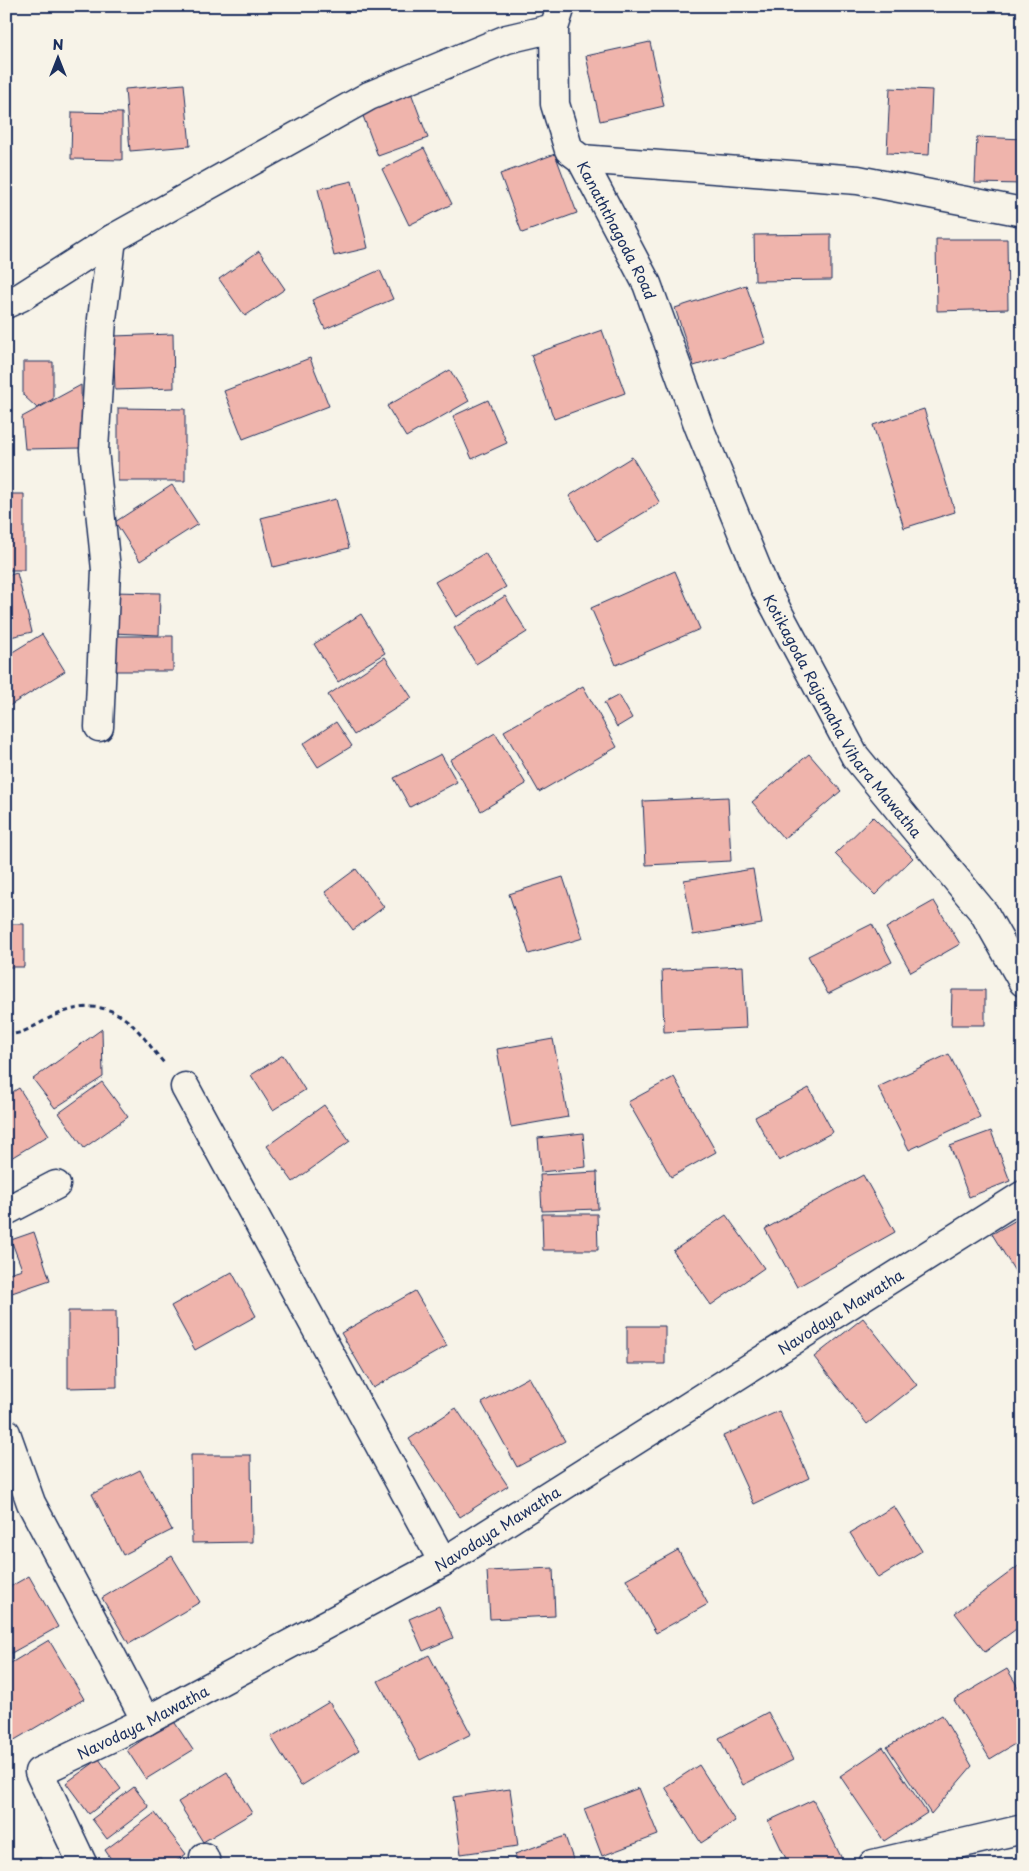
<svg xmlns="http://www.w3.org/2000/svg" width="1029" height="1871" viewBox="0 0 1029 1871" font-family="'Playpen Sans',sans-serif">
<style>
.building{fill:#efb4ac;stroke:#1b2f5e}
.lines{fill:none;stroke-linecap:round;stroke-linejoin:round}
.street-casing{stroke:#1b2f5e;stroke-width:31}
.secondary-casing{stroke:#1b2f5e;stroke-width:31}
.path{stroke:#1b2f5e;stroke-width:3;stroke-dasharray:5 4;stroke-linecap:butt}
.street{stroke:#f7f3e8;stroke-width:28}
.secondary{stroke:#f7f3e8;stroke-width:28}
.labels{text-anchor:middle;dominant-baseline:central;stroke-width:5;stroke-linejoin:round;paint-order:stroke}
.street-label{font-size:15px;fill:#1b2f5e;stroke:#f7f3e8}
</style>
<rect width="100%" height="100%" fill="#f7f3e8"/>
<filter id="ink" filterUnits="userSpaceOnUse"><feTurbulence type="fractalNoise" baseFrequency=".02" numOctaves="2"/><feDisplacementMap in="SourceGraphic" scale="10" xChannelSelector="R" yChannelSelector="G"/><feConvolveMatrix kernelMatrix="1 2 1 2 8 2 1 2 1" color-interpolation-filters="sRGB"/></filter>
<g filter="url(#ink)">
<path class="building" d="M 650,42 L 664,106 L 600,121 L 586,56 Z
M 184,84 L 190,146 L 130,151 L 125,89 Z
M 890,88 L 932,90 L 929,155 L 887,153 Z
M 410,90 L 428,138 L 378,156 L 360,108 Z
M 72,112 L 122,113 L 122,160 L 71,159 Z
M 977,137 L 1023,139 L 1023,184 L 975,183 Z
M 424,148 L 452,204 L 409,225 L 382,169 Z
M 555,154 L 577,213 L 522,233 L 500,174 Z
M 352,181 L 368,248 L 334,256 L 318,189 Z
M 831,234 L 831,280 L 755,281 L 754,235 Z
M 936,239 L 1007,239 L 1008,309 L 937,311 Z
M 259,251 L 285,289 L 245,316 L 219,279 Z
M 380,270 L 393,299 L 325,329 L 312,300 Z
M 746,285 L 766,343 L 694,366 L 675,308 Z
M 602,330 L 625,393 L 554,419 L 531,355 Z
M 173,334 L 174,388 L 115,390 L 113,336 Z
M 310,358 L 329,406 L 243,439 L 224,391 Z
M 23,362 L 53,362 L 53,399 L 37,408 L 23,395 Z
M 450,370 L 469,401 L 406,437 L 387,406 Z
M 81,385 L 82,448 L 25,449 L 22,417 Z
M 488,400 L 507,443 L 472,459 L 453,416 Z
M 118,408 L 185,409 L 185,481 L 118,481 Z
M 924,409 L 955,512 L 904,528 L 873,425 Z
M 632,457 L 660,503 L 597,541 L 569,496 Z
M 172,485 L 198,524 L 140,561 L 115,522 Z
M 6,494 L 24,494 L 24,570 L 6,570 Z
M 336,499 L 349,548 L 273,567 L 261,518 Z
M 485,553 L 506,587 L 456,617 L 435,582 Z
M 675,571 L 700,629 L 616,665 L 591,608 Z
M 17,573 L 32,632 L 6,638 L 6,576 Z
M 113,592 L 160,593 L 159,635 L 112,633 Z
M 505,596 L 527,632 L 476,664 L 454,628 Z
M 361,614 L 385,653 L 338,682 L 314,644 Z
M 42,634 L 65,671 L 6,708 L 6,656 Z
M 115,636 L 173,636 L 173,671 L 115,671 Z
M 385,657 L 412,698 L 354,735 L 328,695 Z
M 583,686 L 617,747 L 539,792 L 504,731 Z
M 619,695 L 632,718 L 617,727 L 604,703 Z
M 336,722 L 352,746 L 318,767 L 303,744 Z
M 495,733 L 526,784 L 481,811 L 450,760 Z
M 441,754 L 457,782 L 410,807 L 394,778 Z
M 809,754 L 841,791 L 784,839 L 752,802 Z
M 728,797 L 731,861 L 646,865 L 643,801 Z
M 873,817 L 913,858 L 875,895 L 835,854 Z
M 356,869 L 384,907 L 353,930 L 325,892 Z
M 753,869 L 762,924 L 693,935 L 684,880 Z
M 563,877 L 583,938 L 529,954 L 509,894 Z
M 934,901 L 960,944 L 911,972 L 886,928 Z
M 6,924 L 24,924 L 24,967 L 6,967 Z
M 872,924 L 892,962 L 828,994 L 808,956 Z
M 743,966 L 746,1028 L 664,1032 L 662,970 Z
M 952,990 L 985,990 L 985,1025 L 951,1025 Z
M 102,1029 L 103,1077 L 55,1108 L 33,1079 Z
M 553,1039 L 568,1117 L 511,1127 L 497,1049 Z
M 949,1054 L 980,1117 L 909,1150 L 878,1087 Z
M 283,1055 L 305,1090 L 273,1110 L 251,1075 Z
M 674,1077 L 716,1152 L 671,1177 L 628,1102 Z
M 102,1082 L 128,1117 L 84,1148 L 59,1113 Z
M 19,1088 L 49,1135 L 6,1161 L 6,1096 Z
M 809,1088 L 833,1132 L 779,1161 L 755,1117 Z
M 324,1105 L 350,1141 L 293,1182 L 267,1146 Z
M 991,1131 L 1010,1181 L 969,1197 L 950,1146 Z
M 583,1133 L 586,1167 L 541,1172 L 538,1138 Z
M 597,1172 L 598,1209 L 542,1211 L 540,1175 Z
M 863,1175 L 895,1232 L 797,1287 L 765,1229 Z
M 542,1214 L 597,1214 L 598,1250 L 543,1250 Z
M 726,1215 L 764,1268 L 711,1305 L 673,1251 Z
M 1023,1216 L 1023,1269 L 1016,1273 L 992,1234 Z
M 34,1232 L 50,1280 L 6,1295 L 6,1274 L 22,1269 L 11,1240 Z
M 232,1272 L 256,1316 L 195,1350 L 171,1306 Z
M 415,1291 L 447,1346 L 373,1388 L 341,1333 Z
M 68,1311 L 116,1311 L 117,1387 L 68,1388 Z
M 863,1318 L 917,1385 L 867,1424 L 814,1357 Z
M 627,1326 L 665,1326 L 665,1364 L 627,1364 Z
M 529,1377 L 565,1441 L 517,1467 L 482,1403 Z
M 456,1408 L 508,1486 L 460,1517 L 409,1439 Z
M 779,1411 L 809,1478 L 754,1504 L 723,1436 Z
M 191,1455 L 251,1455 L 252,1542 L 192,1543 Z
M 140,1470 L 172,1530 L 123,1555 L 92,1494 Z
M 894,1506 L 922,1551 L 878,1578 L 850,1533 Z
M 678,1550 L 708,1604 L 656,1633 L 626,1579 Z
M 172,1556 L 200,1602 L 129,1644 L 102,1598 Z
M 1021,1564 L 1023,1567 L 1023,1624 L 985,1652 L 955,1613 Z
M 553,1568 L 555,1616 L 490,1619 L 487,1571 Z
M 29,1576 L 58,1627 L 6,1656 L 6,1589 Z
M 439,1606 L 453,1638 L 423,1651 L 409,1619 Z
M 49,1640 L 84,1699 L 6,1745 L 6,1666 Z
M 429,1655 L 471,1734 L 420,1760 L 378,1681 Z
M 1007,1669 L 1023,1695 L 1023,1739 L 990,1759 L 954,1700 Z
M 329,1702 L 359,1750 L 301,1786 L 271,1737 Z
M 768,1712 L 793,1760 L 743,1785 L 719,1738 Z
M 942,1715 L 972,1766 L 931,1814 L 887,1747 Z
M 173,1720 L 193,1750 L 146,1779 L 127,1750 Z
M 883,1747 L 927,1813 L 884,1841 L 840,1776 Z
M 99,1759 L 121,1789 L 89,1814 L 66,1783 Z
M 699,1765 L 735,1821 L 701,1843 L 665,1787 Z
M 227,1772 L 252,1813 L 203,1842 L 178,1802 Z
M 134,1787 L 149,1807 L 107,1839 L 92,1819 Z
M 639,1788 L 658,1835 L 602,1856 L 584,1809 Z
M 510,1789 L 518,1846 L 461,1854 L 453,1797 Z
M 813,1800 L 845,1865 L 789,1865 L 768,1821 Z
M 155,1813 L 186,1854 L 171,1865 L 115,1865 L 105,1850 Z
M 565,1836 L 575,1865 L 519,1865 L 515,1854 Z
M 6,1858 L 41,1858 L 41,1865 L 6,1865 Z"/>
<g class="lines">
<g class="street-casing">
<g id="street">
<path d="M 581,159 L 858,180 L 1023,212"/>
<path d="M 6,304 L 21,297 L 112,239 L 369,96 L 507,39 L 554,28"/>
<path d="M 99,727 L 106,570 L 94,450 L 102,319 L 112,239"/>
<path d="M 185,1087 L 443,1562"/>
<path d="M 6,1211 L 56,1185"/>
<path d="M 6,1433 L 31,1503 L 146,1721"/>
<path d="M 204,1857 L 207,1865"/>
<path d="M 873,1864 L 1023,1829"/>
<path id="s1" d="M 83,1865 L 39,1772 L 146,1721 L 443,1562 L 1023,1195"/>
</g>
</g>
<g class="secondary-casing">
<g id="secondary">
<path id="s2" d="M 561,6 L 554,28 L 555,104 L 569,150 L 581,159 L 647,284 L 699,427 L 764,586 L 855,756 L 984,913 L 1023,982"/>
</g>
</g>
<path class="path" d="M 6,1034 C 18,1036 31,1028 42,1022 C 71,1006 103,998 130,1023 C 143,1034 153,1051 165,1064"/>
<use href="#street" class="street"/>
<use href="#secondary" class="secondary"/>
</g>
</g>
<g class="labels">
<g class="street-label">
<text stroke="none"><textPath href="#s2" startOffset="242">Kanaththagoda Road</textPath></text>
<text stroke="none"><textPath href="#s2" startOffset="780">Kotikagoda Rajamaha Vihara Mawatha</textPath></text>
<text stroke="none"><textPath href="#s1" startOffset="1028">Navodaya Mawatha</textPath></text>
<text stroke="none"><textPath href="#s1" startOffset="622">Navodaya Mawatha</textPath></text>
<text stroke="none"><textPath href="#s1" startOffset="218">Navodaya Mawatha</textPath></text>
</g>
</g>
<rect width="1029" height="1871" fill="none" stroke="#f7f3e8" stroke-width="25"/>
<rect x="12" y="12" width="1004" height="1846" fill="none" stroke="#1b2f5e" stroke-width="2" filter="url(#ink)"/>
<g transform="translate(58 58)" stroke="#f7f3e8" stroke-width="4" paint-order="stroke">
<path d="M0-4L9 19L0 12L-9 19Z" fill="#1b2f5e"/>
<text y="-8" font-size="14" font-weight="bold" text-anchor="middle" fill="#1b2f5e">N</text>
</g>
</svg>
